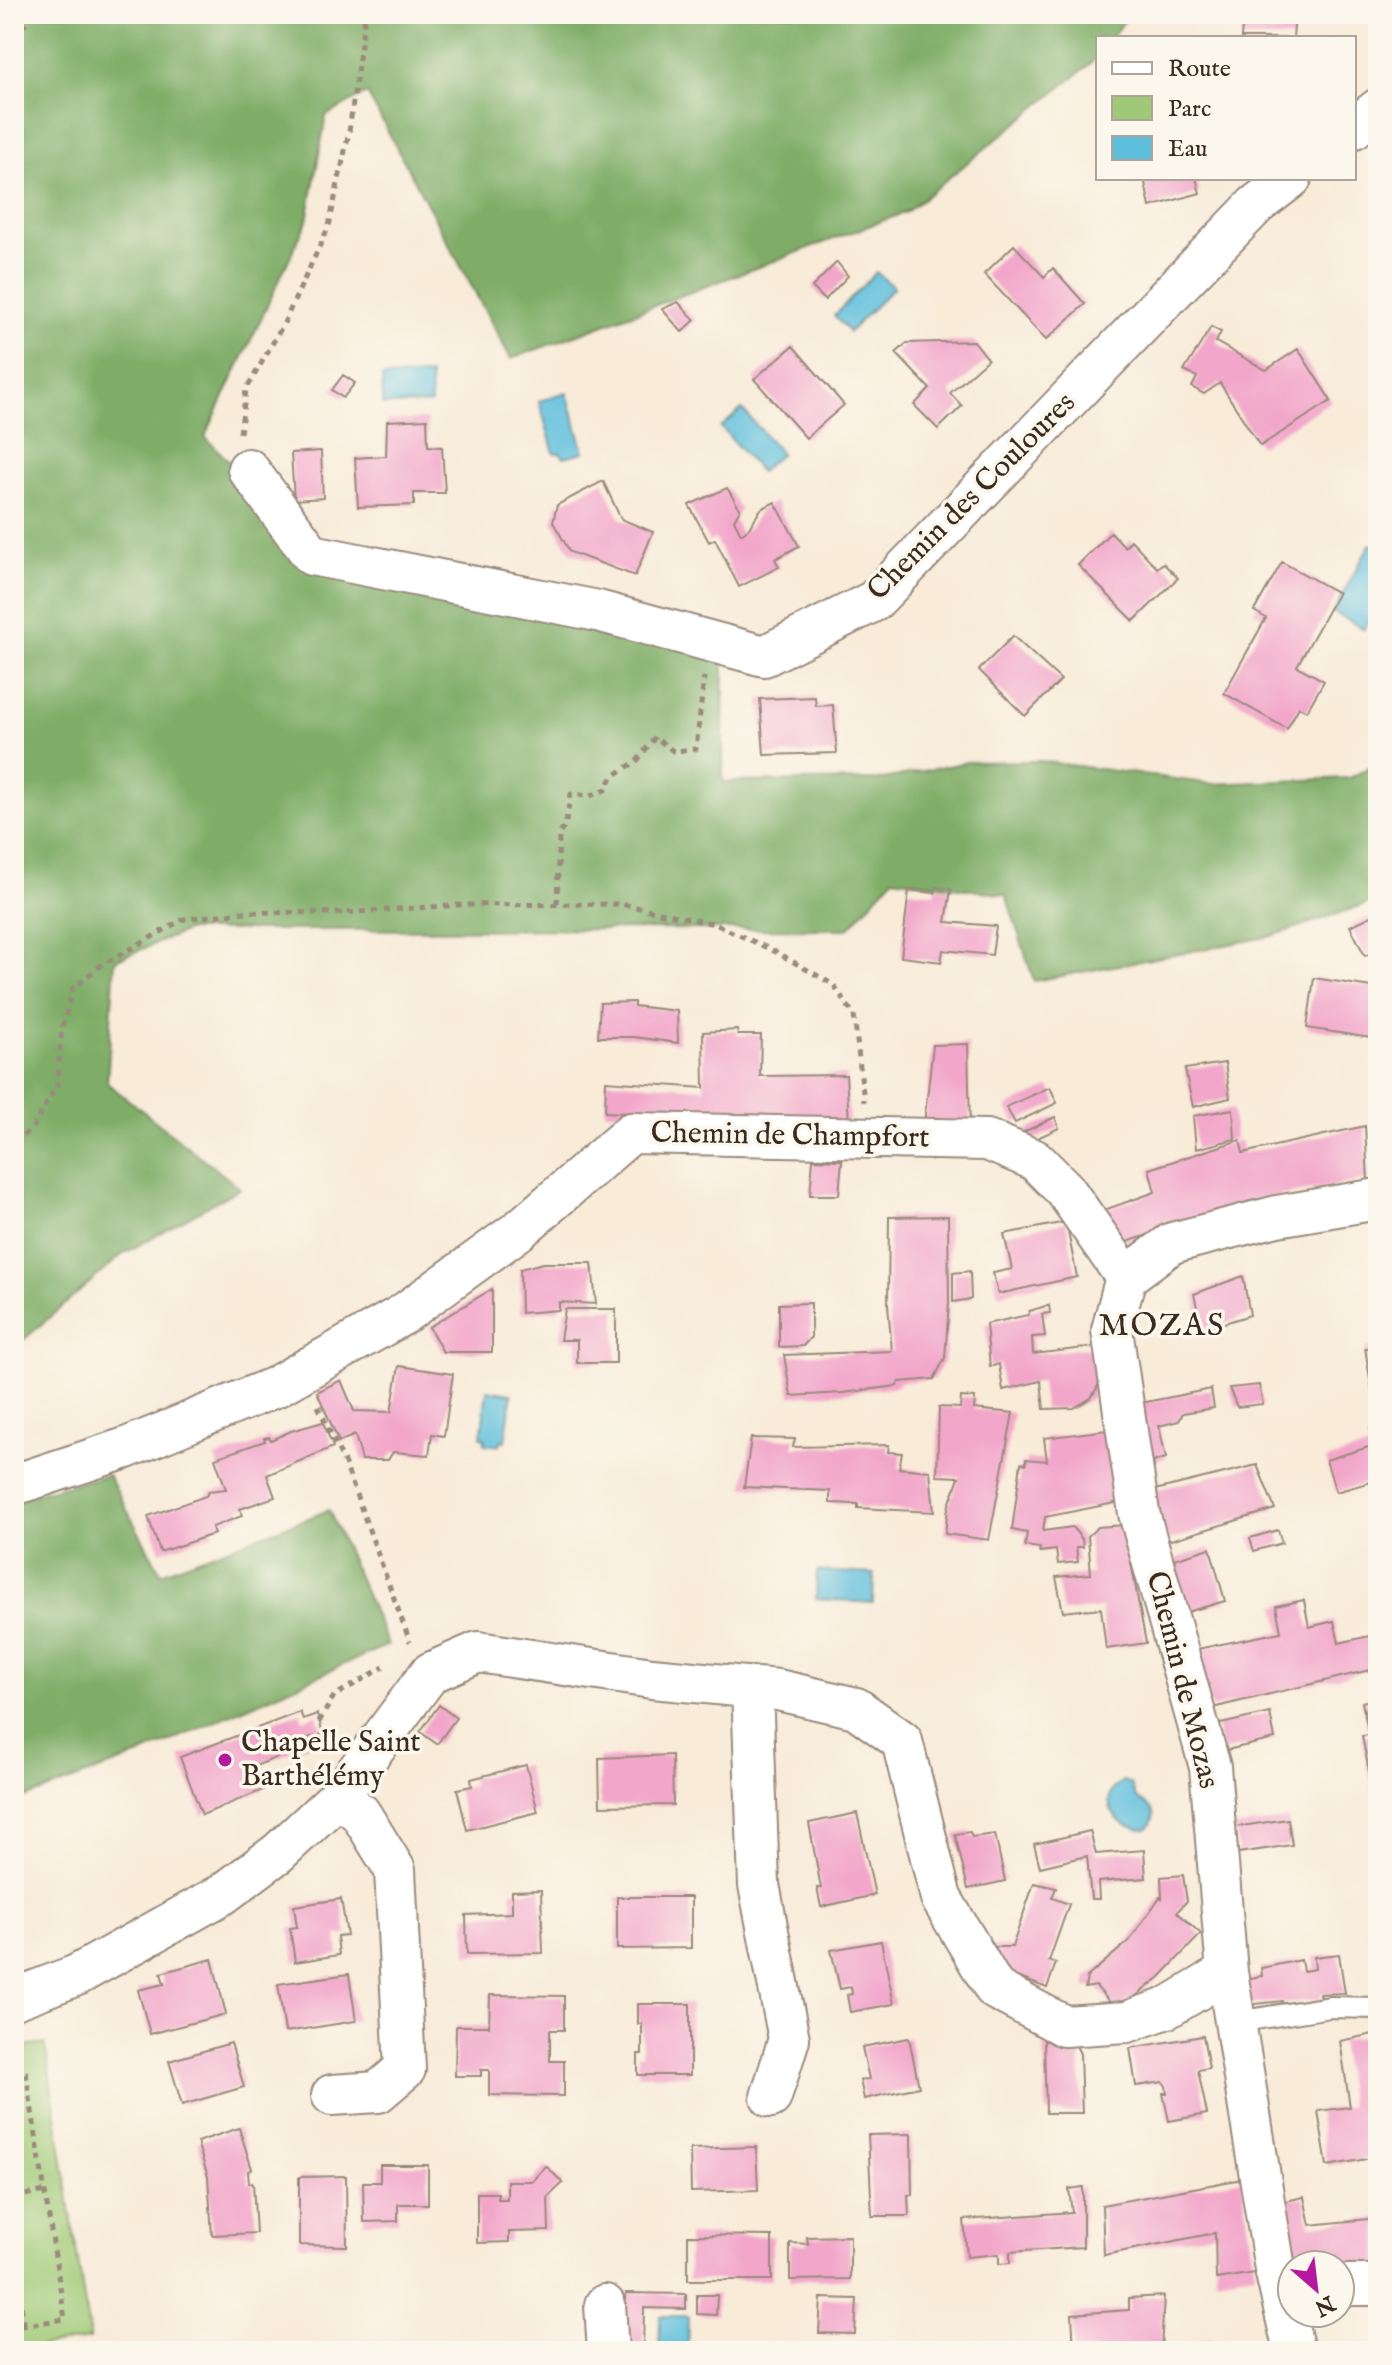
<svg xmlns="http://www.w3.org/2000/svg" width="1392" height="2365" viewBox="0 0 1392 2365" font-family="'IM FELL English',serif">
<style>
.green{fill:#9fc976;stroke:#6d7a4a;stroke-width:2}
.forest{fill:#7fad67;stroke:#5d6c42;stroke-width:2}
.water{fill:#5ebfdd;stroke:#4c747e;stroke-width:2}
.building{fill:#f2a7ca}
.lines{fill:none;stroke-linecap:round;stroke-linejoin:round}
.lane-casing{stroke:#9a8a7b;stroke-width:24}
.street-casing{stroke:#9a8a7b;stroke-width:44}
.path{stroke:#9a8a7b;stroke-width:5;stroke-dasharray:6 6;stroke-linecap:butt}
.lane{stroke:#fff;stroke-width:20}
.street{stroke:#fff;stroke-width:40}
.poi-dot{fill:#b5179e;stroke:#fbf7ec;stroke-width:3}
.labels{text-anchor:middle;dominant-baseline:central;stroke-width:7;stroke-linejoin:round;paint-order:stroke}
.street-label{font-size:30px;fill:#3b2a1e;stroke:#fbf7ec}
.poi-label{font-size:30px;fill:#3b2a1e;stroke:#fbf7ec;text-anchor:start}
.neighbourhood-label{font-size:32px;letter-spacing:2px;fill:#3b2a1e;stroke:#fbf7ec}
</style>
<rect width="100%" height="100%" fill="#fbf7ec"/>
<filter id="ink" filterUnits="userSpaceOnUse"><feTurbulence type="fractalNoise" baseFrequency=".0125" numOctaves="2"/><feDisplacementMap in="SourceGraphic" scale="16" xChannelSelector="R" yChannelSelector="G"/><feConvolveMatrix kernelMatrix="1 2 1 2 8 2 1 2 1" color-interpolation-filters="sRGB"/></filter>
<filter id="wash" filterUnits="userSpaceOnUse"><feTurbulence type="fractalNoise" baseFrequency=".006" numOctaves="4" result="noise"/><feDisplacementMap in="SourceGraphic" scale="32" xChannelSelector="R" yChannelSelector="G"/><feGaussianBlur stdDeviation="1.8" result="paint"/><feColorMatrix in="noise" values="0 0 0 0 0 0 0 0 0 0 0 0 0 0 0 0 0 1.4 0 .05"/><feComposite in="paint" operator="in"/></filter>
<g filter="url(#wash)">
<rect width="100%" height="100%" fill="#f8ebd8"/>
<path class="green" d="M 45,2044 L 90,2339 L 14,2350 L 14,2048 Z"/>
<path class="forest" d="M 14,14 L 1130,14 L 1111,38 L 1098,38 L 1098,54 L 1090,64 L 906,212 L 511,359 L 367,93 L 326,116 L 307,221 L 205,437 L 316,550 L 724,637 L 723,782 L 879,780 L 967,762 L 1040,761 L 1212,784 L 1350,778 L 1378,763 L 1378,900 L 1272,936 L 1034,981 L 1006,895 L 893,878 L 848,929 L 189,930 L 115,960 L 107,1083 L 240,1188 L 123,1254 L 14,1348 Z
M 108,1475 L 161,1573 L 329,1510 L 388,1645 L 137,1756 L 14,1802 L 14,1499 Z"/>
<path class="water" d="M 876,272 L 894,287 L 849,332 L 834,316 Z
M 430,375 L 431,404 L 383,405 L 382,377 Z
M 567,393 L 584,452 L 564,457 L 561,453 L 554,453 L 539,401 Z
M 742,409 L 781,453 L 760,472 L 721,427 Z
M 1370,544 L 1378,548 L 1378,605 L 1364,629 L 1333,612 Z
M 487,1390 L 512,1394 L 505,1441 L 501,1440 L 500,1446 L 484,1444 L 485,1438 L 481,1437 Z
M 817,1571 L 874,1574 L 873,1603 L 816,1599 Z
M 1123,1781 L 1131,1784 L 1136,1798 C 1149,1806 1161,1811 1148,1828 C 1118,1834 1093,1797 1123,1781 Z
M 660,2316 L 688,2316 L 687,2351 L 659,2351 Z"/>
<g id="blocks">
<path class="building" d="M 1243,14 L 1295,14 L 1293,38 L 1241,38 Z
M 1144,178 L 1196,178 L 1200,193 L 1150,207 Z
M 1014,245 L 1044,277 L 1053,268 L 1085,304 L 1046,340 L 984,274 Z
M 837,262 L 848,276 L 825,300 L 812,287 Z
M 678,302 L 695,320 L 682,332 L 662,309 Z
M 1211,327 L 1221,332 L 1216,342 L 1266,370 L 1298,349 L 1331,401 L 1260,446 L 1220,383 L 1204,394 L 1192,387 L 1197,377 L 1184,371 Z
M 974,341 L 988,359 L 950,393 L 962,406 L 938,429 L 914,405 L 930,389 L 896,353 L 907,343 Z
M 793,346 L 844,405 L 806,438 L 754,379 Z
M 343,375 L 355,383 L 343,398 L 332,390 Z
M 427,419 L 428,446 L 442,447 L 445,493 L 414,493 L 414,505 L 358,507 L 355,458 L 386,456 L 387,421 Z
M 321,451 L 323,498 L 294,500 L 291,453 Z
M 603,481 L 621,519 L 653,532 L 635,576 L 570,552 L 553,522 L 557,505 Z
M 727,488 L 740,509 L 734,520 L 741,534 L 749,528 L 761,509 L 775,502 L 799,546 L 775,559 L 779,567 L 739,587 L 715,539 L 709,542 L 689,505 Z
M 1111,532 L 1125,547 L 1131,540 L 1157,568 L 1163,563 L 1178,578 L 1134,621 L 1078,565 Z
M 1282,562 L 1338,593 L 1297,666 L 1324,681 L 1307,711 L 1299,707 L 1287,729 L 1224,693 L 1266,618 L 1254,611 Z
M 1013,636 L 1061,680 L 1025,716 L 979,670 Z
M 815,697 L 816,706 L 833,705 L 837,753 L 764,755 L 760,699 Z
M 936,887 L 951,889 L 946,922 L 996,926 L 992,955 L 943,950 L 941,962 L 901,957 L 909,890 L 935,893 Z
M 1378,913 L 1378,950 L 1365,956 L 1350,926 Z
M 1314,978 L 1378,988 L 1378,1039 L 1307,1028 Z
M 634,1002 L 634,1006 L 677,1011 L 678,1043 L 634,1037 L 598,1037 L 600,1003 Z
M 737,1030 L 738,1035 L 761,1035 L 760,1076 L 846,1075 L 849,1122 L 605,1112 L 606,1081 L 704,1088 L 703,1032 Z
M 968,1044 L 970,1126 L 924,1124 L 933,1045 Z
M 1225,1063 L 1230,1098 L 1193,1107 L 1185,1069 Z
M 1050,1087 L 1057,1103 L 1015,1123 L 1006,1107 Z
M 1233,1109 L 1235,1139 L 1196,1149 L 1193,1116 Z
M 1055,1117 L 1059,1128 L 1029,1142 L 1024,1132 Z
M 1365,1126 L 1368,1180 L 1250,1201 L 1115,1246 L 1101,1211 L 1155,1192 L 1149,1169 L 1240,1140 L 1243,1153 Z
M 813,1159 L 842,1160 L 839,1195 L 810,1195 Z
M 948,1216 L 949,1303 L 945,1358 L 934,1379 L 899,1382 L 897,1386 L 842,1393 L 791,1396 L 784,1355 L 892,1351 L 888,1305 L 889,1217 Z
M 1066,1222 L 1077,1277 L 998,1294 L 993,1273 L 1012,1269 L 1004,1234 Z
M 543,1263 L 592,1263 L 596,1304 L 559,1302 L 559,1310 L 521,1313 L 520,1269 Z
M 970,1271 L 971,1299 L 953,1302 L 953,1273 Z
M 1243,1276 L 1250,1315 L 1202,1330 L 1194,1294 Z
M 492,1289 L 492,1352 L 443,1352 L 429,1327 Z
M 811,1303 L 811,1337 L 803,1346 L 779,1347 L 779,1304 Z
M 1049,1305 L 1050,1313 L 1042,1314 L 1045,1336 L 1032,1337 L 1033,1354 L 1094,1347 L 1095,1349 L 1099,1384 L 1091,1398 L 1074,1408 L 1044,1409 L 1041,1381 L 1003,1390 L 999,1364 L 990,1367 L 986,1324 L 1028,1315 L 1029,1311 Z
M 565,1309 L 616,1309 L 616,1363 L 577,1363 L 577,1340 L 560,1340 Z
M 1378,1347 L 1378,1421 L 1377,1421 L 1365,1348 Z
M 399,1366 L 453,1374 L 444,1436 L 432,1434 L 429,1455 L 393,1452 L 388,1460 L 362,1460 L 355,1435 L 339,1442 L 317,1392 L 341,1380 L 354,1411 L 391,1412 Z
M 1259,1385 L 1263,1404 L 1237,1407 L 1229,1388 Z
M 1211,1389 L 1214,1408 L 1183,1413 L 1179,1421 L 1159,1426 L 1166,1458 L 1153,1462 L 1154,1468 L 1146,1469 L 1131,1405 Z
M 961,1397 L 975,1398 L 974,1409 L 1013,1413 L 989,1540 L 945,1534 L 948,1508 L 959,1477 L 937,1476 L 939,1407 L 960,1408 Z
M 323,1422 L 333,1447 L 267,1475 L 275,1497 L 240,1509 L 242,1516 L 212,1527 L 214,1534 L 160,1552 L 148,1516 L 206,1496 L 209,1491 L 226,1489 L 215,1458 L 265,1441 L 264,1438 L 269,1437 L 271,1440 L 291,1431 Z
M 1378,1426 L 1378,1480 L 1336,1492 L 1326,1460 L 1372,1446 L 1370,1427 Z
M 1107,1430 L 1120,1502 L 1045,1517 L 1043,1531 L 1072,1527 L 1082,1539 L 1083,1547 L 1076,1547 L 1078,1562 L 1058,1564 L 1056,1550 L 1039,1552 L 1040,1548 L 1025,1546 L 1027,1533 L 1012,1530 L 1021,1463 L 1026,1464 L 1026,1459 L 1047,1461 L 1044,1438 Z
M 751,1438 L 795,1439 L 793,1447 L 889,1445 L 888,1452 L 902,1453 L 899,1468 L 930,1471 L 934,1512 L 858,1508 L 858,1504 L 830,1503 L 830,1491 L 744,1487 Z
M 1257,1465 L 1275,1509 L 1171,1540 L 1166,1536 L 1151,1491 Z
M 1124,1525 L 1146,1643 L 1106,1649 L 1101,1608 L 1063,1612 L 1056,1577 L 1091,1574 L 1088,1536 L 1098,1527 Z
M 1278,1530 L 1282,1543 L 1254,1551 L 1250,1538 Z
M 1210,1548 L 1225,1601 L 1187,1612 L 1174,1559 Z
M 1304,1600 L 1309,1627 L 1334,1621 L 1339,1643 L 1378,1634 L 1378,1668 L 1212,1708 L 1197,1649 L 1281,1632 L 1276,1606 Z
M 1378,1698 L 1378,1791 L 1373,1792 L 1362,1736 L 1369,1735 L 1362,1702 Z
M 439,1705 L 456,1718 L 437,1744 L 420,1732 Z
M 300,1712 L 303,1719 L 317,1714 L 323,1734 L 309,1738 L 311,1744 L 255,1766 L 263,1790 L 202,1815 L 180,1757 Z
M 1270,1713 L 1275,1739 L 1222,1751 L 1216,1725 Z
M 672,1755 L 673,1805 L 600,1806 L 599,1758 Z
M 526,1765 L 538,1812 L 467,1830 L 457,1789 L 472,1786 L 471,1779 Z
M 857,1813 L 875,1895 L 821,1907 L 817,1888 L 821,1888 L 809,1823 Z
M 1288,1819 L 1292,1845 L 1238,1853 L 1235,1827 Z
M 1090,1831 L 1096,1854 L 1144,1850 L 1146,1878 L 1098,1882 L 1099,1899 L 1091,1899 L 1087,1856 L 1040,1867 L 1034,1844 Z
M 970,1832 L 972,1837 L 995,1834 L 1005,1881 L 968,1889 L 955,1834 Z
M 1183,1875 L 1187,1901 L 1177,1912 L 1201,1934 L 1160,1977 L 1117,2011 L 1096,1986 L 1085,1988 L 1087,1977 L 1129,1941 L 1160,1897 L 1162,1898 L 1161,1877 Z
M 1034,1883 L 1056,1888 L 1052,1898 L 1069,1904 L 1049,1961 L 1056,1963 L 1047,1988 L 1001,1971 L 988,1947 L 1012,1947 Z
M 541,1890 L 543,1953 L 467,1954 L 466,1915 L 512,1913 L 512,1891 Z
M 617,1897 L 691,1897 L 691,1948 L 617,1949 Z
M 341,1899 L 347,1935 L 337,1936 L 339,1955 L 295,1962 L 290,1928 L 297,1927 L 294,1906 Z
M 881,1941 L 894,2004 L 850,2012 L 847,1995 L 852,1994 L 851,1987 L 840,1989 L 831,1950 Z
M 1339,1954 L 1345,1993 L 1320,1994 L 1321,1999 L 1282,2004 L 1282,2001 L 1248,2005 L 1245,1979 L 1262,1976 L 1261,1968 L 1301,1960 L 1303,1971 L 1315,1969 L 1314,1957 Z
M 212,1959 L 226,2014 L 150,2034 L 138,1990 L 164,1984 L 161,1973 Z
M 349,1974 L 356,2021 L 285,2032 L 278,1984 Z
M 490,1995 L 564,1996 L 564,2030 L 550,2030 L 550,2061 L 564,2061 L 564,2096 L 489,2095 L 489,2070 L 481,2070 L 481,2076 L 455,2076 L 456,2026 L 489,2026 Z
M 638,2004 L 690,2004 L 690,2075 L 638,2075 L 638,2054 L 642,2054 L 642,2024 L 638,2024 Z
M 1378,2033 L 1378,2157 L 1327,2166 L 1318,2111 L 1350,2107 L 1340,2041 Z
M 1203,2036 L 1209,2068 L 1198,2070 L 1207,2114 L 1169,2121 L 1163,2093 L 1167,2093 L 1166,2086 L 1163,2082 L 1136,2086 L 1130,2048 Z
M 909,2038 L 919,2087 L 864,2099 L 860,2080 L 869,2079 L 862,2047 Z
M 1073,2039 L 1080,2054 L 1082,2113 L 1046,2113 L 1044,2041 Z
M 231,2043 L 244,2087 L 182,2105 L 169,2061 Z
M 239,2128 L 252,2169 L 248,2171 L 249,2183 L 253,2183 L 256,2233 L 212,2235 L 208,2177 L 197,2142 Z
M 911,2134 L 912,2195 L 908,2195 L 909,2216 L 872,2216 L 868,2135 Z
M 756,2147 L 758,2190 L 691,2192 L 690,2149 Z
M 380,2165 L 428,2165 L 428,2204 L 398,2204 L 398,2221 L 364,2222 L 363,2182 L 380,2182 Z
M 546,2166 L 563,2183 L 548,2197 L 549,2231 L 509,2232 L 509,2242 L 477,2243 L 477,2193 L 498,2193 L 498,2199 L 507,2199 L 507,2181 L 532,2181 Z
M 346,2176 L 347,2246 L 299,2245 L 299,2177 Z
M 1242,2179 L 1255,2273 L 1216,2279 L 1215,2233 L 1104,2255 L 1102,2205 Z
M 1083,2187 L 1083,2247 L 1010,2252 L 1010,2263 L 999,2264 L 999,2254 L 967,2257 L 964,2220 L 1072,2212 L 1069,2189 Z
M 1304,2197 L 1310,2225 L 1378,2218 L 1378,2268 L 1291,2265 L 1277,2203 Z
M 688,2235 L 772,2236 L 772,2280 L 688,2280 Z
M 850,2236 L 850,2279 L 790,2280 L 790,2243 L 808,2244 L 807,2237 Z
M 626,2293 L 686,2294 L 686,2309 L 644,2308 L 643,2350 L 624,2350 Z
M 697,2295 L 717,2295 L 716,2315 L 697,2314 Z
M 1164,2296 L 1161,2351 L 1074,2351 L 1072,2314 L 1129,2310 L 1129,2298 Z
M 821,2298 L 857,2299 L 855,2334 L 819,2333 Z
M 1245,2343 L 1245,2351 L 1189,2351 L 1189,2344 Z"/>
</g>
</g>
<g filter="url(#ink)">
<use href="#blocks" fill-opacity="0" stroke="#9a8a7b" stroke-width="2"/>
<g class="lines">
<g class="lane-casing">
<path id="lane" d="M 1236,2022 L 1330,2007 L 1378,2008"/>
</g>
<g class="street-casing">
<path id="street" d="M 1354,128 L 1378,109
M 248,469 L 312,555 L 598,611 L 764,656 L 874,601 L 1256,205 L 1291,178
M 14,1485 L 126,1448 L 275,1387 L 402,1315 L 518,1231 L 631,1133 L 987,1140 L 1035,1160 L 1065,1190 L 1126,1277
M 752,1687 L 759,1885 L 789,2039 L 771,2097
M 14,1999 L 77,1975 L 223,1894 L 278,1853 L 338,1797 L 430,1673 L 478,1652 L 652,1678 L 778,1690 L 856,1708 L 902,1741 L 941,1898 L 995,1989 L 1064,2026 L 1127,2022 L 1167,2008 L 1227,1972
M 332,2095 L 378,2092 L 405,2069 L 395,1870 L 360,1813 L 338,1797
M 1340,2285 L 1378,2285
M 605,2305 L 608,2351
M 1294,2351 L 1275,2269 L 1227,1972 L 1210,1767 L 1139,1513 L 1112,1330 L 1126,1277 L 1172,1243 L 1277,1216 L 1378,1199"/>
</g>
<path class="path" d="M 14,36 L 34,14
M 240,433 L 246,390 L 283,325 L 329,226 L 349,132 L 365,14
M 557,904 L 559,834 L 565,826 L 571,794 L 590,796 L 605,790 L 613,776 L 637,761 L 655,737 L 673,751 L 696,749 L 704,677
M 14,1144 L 34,1126 L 57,1085 L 62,1028 L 73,988 L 100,966 L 184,919 L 244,912 L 343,913 L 459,905 L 621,904 L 715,924 L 776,952 L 834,985 L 854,1015 L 864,1102
M 318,1406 L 345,1464 L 410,1642
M 319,1722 L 334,1696 L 384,1667
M 14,2075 L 26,2073 L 65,2319 L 14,2327
M 14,2197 L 45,2191
M 14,2259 L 24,2325"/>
<use href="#lane" class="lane"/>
<use href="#street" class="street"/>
</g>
</g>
<circle class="poi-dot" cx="225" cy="1760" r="8"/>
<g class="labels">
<g class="street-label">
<text transform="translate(972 497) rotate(-45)">Chemin des Couloures</text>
<text transform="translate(790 1136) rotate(1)">Chemin de Champfort</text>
<text transform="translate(1182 1680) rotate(76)">Chemin de Mozas</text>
</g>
<g class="poi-label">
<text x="241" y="1743">Chapelle Saint<tspan x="241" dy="34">Barthélémy</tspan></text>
</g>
<g class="neighbourhood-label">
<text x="1162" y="1326">MOZAS</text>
</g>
</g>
<rect width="1392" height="2365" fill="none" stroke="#fbf7ec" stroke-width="48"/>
<rect x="1096" y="36" width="260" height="144" fill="#fbf7ec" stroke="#aea59a" stroke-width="2"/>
<rect x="1112" y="62" width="40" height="12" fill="#ffffff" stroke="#aea59a" stroke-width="2"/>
<text x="1168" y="76" font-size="24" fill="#3b2a1e">Route</text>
<rect x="1112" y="96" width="40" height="24" fill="#9fc976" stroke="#aea59a" stroke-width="2"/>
<text x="1168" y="116" font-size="24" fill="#3b2a1e">Parc</text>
<rect x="1112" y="136" width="40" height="24" fill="#5ebfdd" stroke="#aea59a" stroke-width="2"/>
<text x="1168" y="156" font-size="24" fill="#3b2a1e">Eau</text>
<g transform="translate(1316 2289) rotate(152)"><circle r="38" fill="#fbf7ec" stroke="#aea59a" stroke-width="2"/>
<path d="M0-6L14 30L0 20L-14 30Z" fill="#b5179e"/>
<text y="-12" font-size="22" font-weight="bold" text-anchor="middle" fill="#3b2a1e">N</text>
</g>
</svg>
